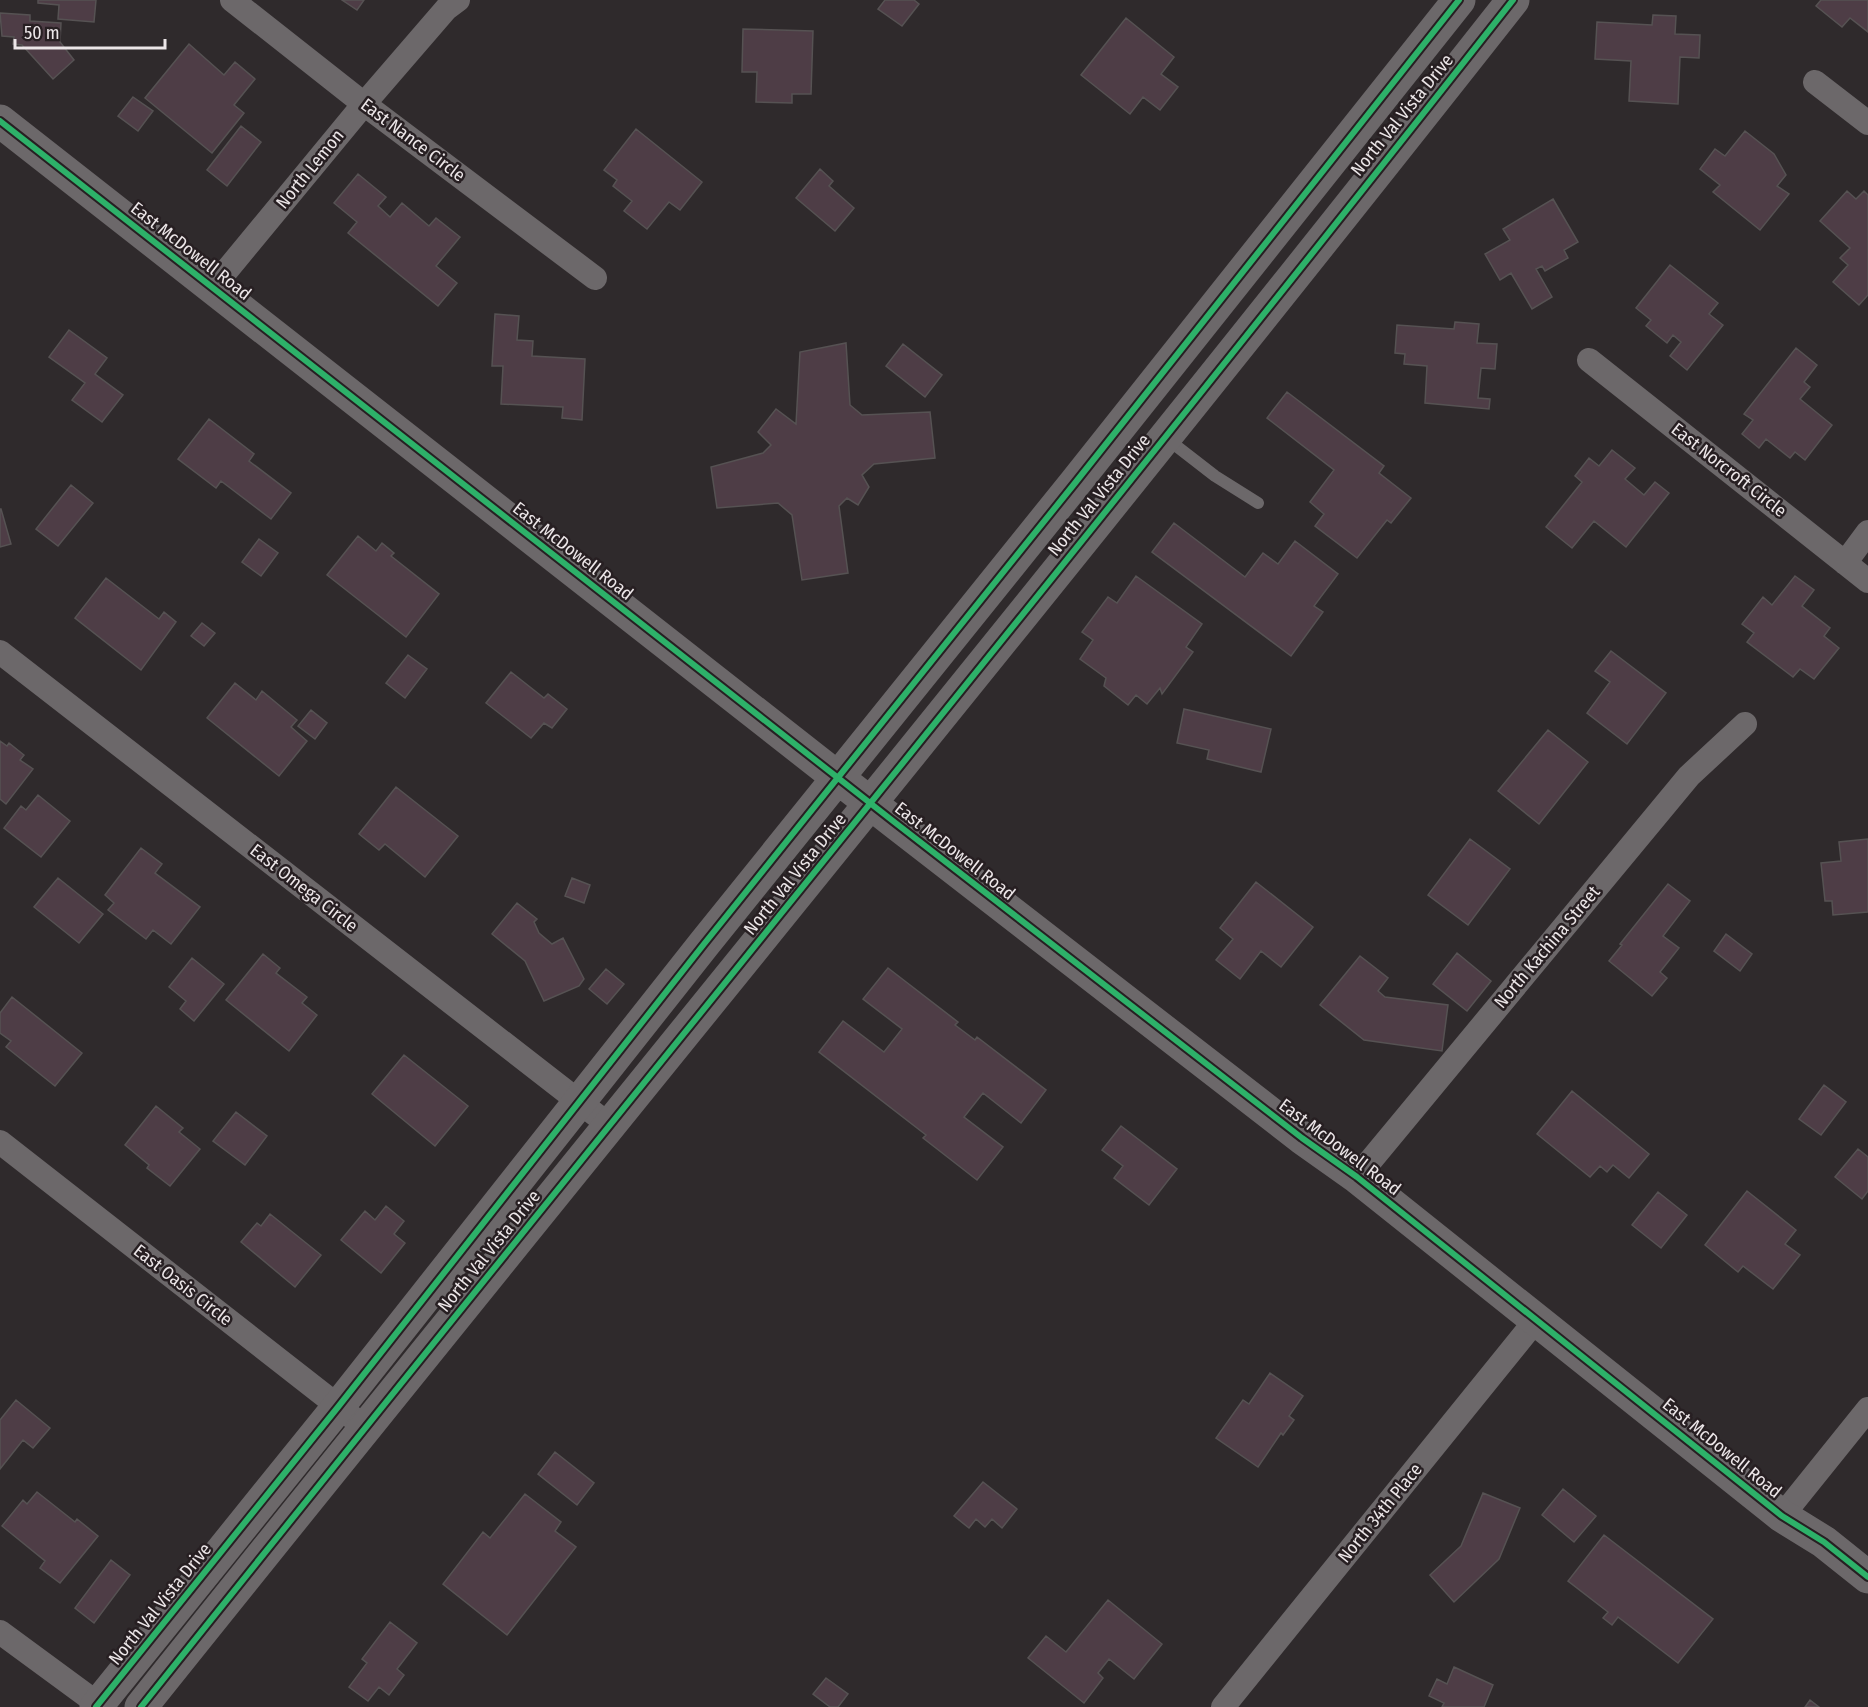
<svg xmlns="http://www.w3.org/2000/svg" width="1868" height="1707" viewBox="0 0 1868 1707" font-family="'Fira Sans Condensed',sans-serif">
<style>
.building{fill:#4e3d46;stroke:#565253;stroke-width:1.5}
.lines{fill:none;stroke-linecap:round;stroke-linejoin:round}
.lane{stroke:#6c686a;stroke-width:12}
.street{stroke:#6c686a;stroke-width:24}
.secondary{stroke:#6c686a;stroke-width:33}
.cycleway-casing{stroke:#271f22;stroke-width:10}
.cycleway{stroke:#2db169;stroke-width:6}
.labels{text-anchor:middle;dominant-baseline:central;stroke-width:5;stroke-linejoin:round;paint-order:stroke}
.street-label{font-size:18px;fill:#ece6e8;stroke:#271f22}
</style>
<rect width="100%" height="100%" fill="#2f2a2c"/>
<path class="building" d="M 38,0 L 96,0 L 94,22 L 58,19 L 59,5 L 38,3 Z
M 342,0 L 364,0 L 357,10 Z
M 885,0 L 914,0 L 919,4 L 902,26 L 878,9 Z
M 1821,0 L 1868,0 L 1868,32 L 1850,18 L 1842,27 L 1816,6 Z
M 0,13 L 30,15 L 30,21 L 61,23 L 60,42 L 74,60 L 53,79 L 22,45 L 13,44 L 14,37 L 2,36 Z
M 1653,15 L 1676,16 L 1675,34 L 1700,35 L 1699,58 L 1680,57 L 1678,104 L 1629,101 L 1631,61 L 1595,59 L 1597,22 L 1652,25 Z
M 1126,18 L 1174,57 L 1161,74 L 1178,87 L 1160,110 L 1143,97 L 1130,114 L 1081,75 Z
M 743,29 L 813,31 L 811,94 L 792,94 L 792,103 L 756,102 L 757,72 L 742,72 Z
M 189,44 L 224,75 L 235,62 L 255,79 L 234,105 L 244,113 L 212,153 L 145,98 Z
M 133,97 L 153,111 L 138,131 L 118,116 Z
M 241,126 L 261,142 L 227,186 L 207,170 Z
M 636,129 L 702,182 L 680,210 L 669,202 L 647,229 L 624,211 L 632,201 L 613,186 L 617,180 L 604,170 Z
M 1745,131 L 1774,154 L 1786,175 L 1777,186 L 1789,194 L 1760,230 L 1713,192 L 1720,185 L 1700,169 L 1715,149 L 1725,156 Z
M 820,169 L 833,181 L 829,186 L 854,208 L 835,231 L 796,198 Z
M 358,174 L 386,197 L 378,206 L 390,217 L 402,203 L 429,226 L 436,218 L 460,237 L 436,266 L 457,283 L 438,306 L 348,233 L 357,222 L 334,203 Z
M 1847,191 L 1856,199 L 1864,191 L 1868,195 L 1868,295 L 1859,305 L 1833,282 L 1848,265 L 1840,258 L 1850,248 L 1820,221 Z
M 1553,199 L 1578,242 L 1564,250 L 1568,258 L 1545,271 L 1542,266 L 1536,269 L 1552,297 L 1532,309 L 1511,273 L 1500,280 L 1485,254 L 1510,240 L 1503,229 Z
M 1670,265 L 1718,303 L 1709,314 L 1723,325 L 1687,370 L 1670,356 L 1681,342 L 1673,335 L 1667,343 L 1646,326 L 1651,320 L 1636,308 Z
M 495,314 L 519,316 L 517,340 L 533,341 L 532,356 L 585,359 L 582,420 L 562,418 L 563,407 L 501,404 L 503,366 L 492,366 Z
M 1455,322 L 1479,324 L 1477,343 L 1497,344 L 1495,369 L 1481,368 L 1478,398 L 1490,399 L 1489,409 L 1425,403 L 1427,366 L 1404,364 L 1405,354 L 1395,353 L 1397,325 L 1454,329 Z
M 69,330 L 107,358 L 95,374 L 123,395 L 102,422 L 72,400 L 85,383 L 49,357 Z
M 846,343 L 850,405 L 862,415 L 930,412 L 935,458 L 874,464 L 862,475 L 869,487 L 858,505 L 847,498 L 839,506 L 848,573 L 802,580 L 792,515 L 778,503 L 717,508 L 711,467 L 763,453 L 771,445 L 758,432 L 776,409 L 796,424 L 800,352 Z
M 903,344 L 942,375 L 925,397 L 886,366 Z
M 1796,348 L 1817,365 L 1804,382 L 1810,387 L 1800,399 L 1832,425 L 1805,460 L 1795,452 L 1790,458 L 1766,439 L 1759,448 L 1742,434 L 1753,420 L 1744,414 Z
M 1287,392 L 1384,466 L 1379,473 L 1411,498 L 1391,523 L 1387,520 L 1357,558 L 1315,526 L 1324,514 L 1310,502 L 1334,470 L 1267,418 Z
M 209,419 L 254,454 L 249,461 L 291,493 L 271,519 L 221,481 L 216,488 L 178,459 Z
M 1612,450 L 1635,468 L 1625,479 L 1644,495 L 1655,482 L 1669,493 L 1626,547 L 1594,521 L 1572,548 L 1546,527 L 1582,482 L 1575,476 L 1589,458 L 1599,466 Z
M 71,485 L 93,503 L 58,546 L 36,529 Z
M 0,509 L 1,509 L 11,544 L 0,547 Z
M 1174,523 L 1245,577 L 1263,553 L 1278,564 L 1295,541 L 1338,574 L 1314,606 L 1323,612 L 1291,656 L 1152,552 Z
M 358,536 L 376,551 L 382,543 L 394,553 L 391,556 L 439,594 L 406,637 L 327,575 Z
M 259,539 L 278,553 L 261,576 L 242,562 Z
M 1136,576 L 1202,624 L 1186,647 L 1193,652 L 1162,694 L 1160,688 L 1147,704 L 1136,695 L 1128,705 L 1104,686 L 1106,678 L 1080,659 L 1093,640 L 1082,632 L 1108,597 L 1117,603 Z
M 1795,576 L 1814,590 L 1802,606 L 1830,628 L 1824,636 L 1839,648 L 1814,679 L 1800,669 L 1793,677 L 1747,642 L 1754,633 L 1742,624 L 1763,597 L 1772,605 Z
M 106,578 L 159,619 L 164,612 L 176,622 L 141,670 L 75,618 Z
M 202,623 L 215,633 L 204,646 L 191,636 Z
M 1611,651 L 1666,693 L 1627,744 L 1587,713 L 1610,682 L 1595,671 Z
M 408,655 L 427,669 L 405,698 L 386,683 Z
M 511,672 L 544,698 L 548,694 L 567,709 L 552,728 L 544,723 L 531,738 L 486,703 Z
M 235,683 L 256,700 L 262,691 L 297,720 L 291,727 L 307,741 L 279,776 L 207,718 Z
M 1184,709 L 1271,729 L 1261,772 L 1207,759 L 1209,750 L 1177,743 Z
M 311,710 L 327,723 L 315,739 L 298,726 Z
M 1548,730 L 1588,762 L 1539,824 L 1498,791 Z
M 0,741 L 7,746 L 9,743 L 24,755 L 20,760 L 33,769 L 6,804 L 0,799 Z
M 396,787 L 458,836 L 425,877 L 385,844 L 379,850 L 359,834 Z
M 38,795 L 70,821 L 41,857 L 4,828 L 21,806 L 26,810 Z
M 1470,839 L 1510,869 L 1468,925 L 1428,895 Z
M 1868,839 L 1868,912 L 1833,915 L 1832,901 L 1825,901 L 1821,863 L 1841,861 L 1839,842 Z
M 141,848 L 162,864 L 155,873 L 200,907 L 171,944 L 153,930 L 146,939 L 108,910 L 114,903 L 105,895 Z
M 58,878 L 103,914 L 79,943 L 34,907 Z
M 572,878 L 590,885 L 584,903 L 565,896 Z
M 1256,882 L 1313,927 L 1281,967 L 1261,951 L 1240,979 L 1216,960 L 1233,939 L 1220,928 Z
M 1668,884 L 1690,901 L 1663,936 L 1679,948 L 1660,972 L 1667,978 L 1652,996 L 1609,961 L 1622,945 L 1620,944 Z
M 517,903 L 537,919 L 534,922 L 539,933 L 552,944 L 563,938 L 584,979 L 579,986 L 544,1001 L 525,961 L 492,934 Z
M 1726,934 L 1752,954 L 1740,971 L 1714,951 Z
M 1457,953 L 1491,981 L 1467,1011 L 1433,984 Z
M 263,954 L 280,968 L 276,973 L 307,997 L 302,1003 L 317,1015 L 289,1051 L 226,1000 Z
M 1360,956 L 1388,978 L 1378,991 L 1385,997 L 1448,1005 L 1442,1051 L 1364,1040 L 1320,1005 Z
M 192,958 L 224,984 L 194,1021 L 180,1009 L 186,1001 L 169,987 Z
M 888,968 L 958,1022 L 955,1025 L 975,1040 L 977,1037 L 1046,1090 L 1021,1123 L 983,1093 L 964,1117 L 1003,1147 L 977,1180 L 923,1138 L 926,1135 L 819,1052 L 843,1021 L 884,1052 L 902,1029 L 863,999 Z
M 606,969 L 624,984 L 607,1004 L 589,989 Z
M 12,997 L 82,1053 L 55,1086 L 6,1047 L 11,1041 L 0,1033 L 0,1013 Z
M 404,1055 L 468,1106 L 435,1146 L 372,1094 Z
M 1824,1085 L 1846,1102 L 1821,1135 L 1799,1119 Z
M 1572,1091 L 1649,1154 L 1629,1178 L 1613,1165 L 1607,1172 L 1600,1166 L 1590,1177 L 1537,1134 Z
M 156,1106 L 183,1128 L 179,1132 L 200,1149 L 170,1186 L 147,1168 L 149,1165 L 125,1145 Z
M 236,1112 L 267,1136 L 245,1165 L 213,1141 Z
M 1121,1126 L 1177,1169 L 1149,1205 L 1114,1178 L 1123,1166 L 1102,1150 Z
M 1858,1149 L 1868,1157 L 1868,1191 L 1862,1199 L 1835,1177 Z
M 1747,1191 L 1796,1230 L 1785,1244 L 1800,1255 L 1773,1289 L 1743,1266 L 1738,1272 L 1705,1245 Z
M 1658,1192 L 1687,1215 L 1661,1248 L 1632,1225 Z
M 386,1206 L 404,1221 L 394,1234 L 405,1243 L 381,1273 L 341,1240 L 365,1211 L 375,1220 Z
M 270,1214 L 321,1255 L 295,1287 L 241,1242 L 257,1223 L 261,1226 Z
M 1270,1373 L 1303,1396 L 1289,1416 L 1294,1420 L 1283,1435 L 1281,1433 L 1258,1467 L 1216,1438 L 1243,1400 L 1249,1404 Z
M 16,1400 L 50,1428 L 33,1448 L 23,1440 L 0,1469 L 0,1420 Z
M 555,1452 L 594,1483 L 577,1505 L 538,1474 Z
M 983,1482 L 1017,1509 L 1002,1528 L 992,1519 L 985,1527 L 976,1519 L 969,1528 L 954,1516 Z
M 1563,1489 L 1596,1516 L 1574,1542 L 1542,1515 Z
M 37,1492 L 75,1522 L 77,1519 L 98,1536 L 60,1583 L 40,1568 L 45,1561 L 2,1526 L 23,1500 L 27,1504 Z
M 1483,1493 L 1520,1508 L 1499,1559 L 1454,1602 L 1430,1575 L 1461,1546 Z
M 525,1494 L 561,1522 L 555,1531 L 576,1547 L 507,1635 L 443,1584 L 483,1532 L 490,1538 Z
M 1604,1535 L 1713,1619 L 1678,1663 L 1618,1617 L 1612,1625 L 1603,1618 L 1608,1612 L 1568,1581 Z
M 111,1560 L 130,1575 L 94,1623 L 75,1608 Z
M 1108,1600 L 1162,1644 L 1134,1679 L 1109,1659 L 1098,1673 L 1103,1678 L 1084,1703 L 1028,1658 L 1046,1636 L 1066,1652 Z
M 390,1622 L 417,1643 L 397,1669 L 404,1675 L 389,1695 L 379,1687 L 368,1701 L 349,1687 L 367,1663 L 362,1659 Z
M 1454,1667 L 1493,1685 L 1484,1707 L 1442,1707 L 1444,1703 L 1429,1696 L 1437,1679 L 1447,1684 Z
M 826,1678 L 848,1694 L 838,1707 L 830,1707 L 813,1694 Z
M 1810,1700 L 1819,1707 L 1805,1707 Z"/>
<g class="lines">
<path class="lane" d="M 1166,438 L 1215,476 L 1258,503"/>
<path class="street" d="M 232,0 L 364,104 L 595,278
M 1815,82 L 1868,123
M 213,287 L 364,104 L 446,9 L 458,0
M 1589,360 L 1868,581
M 1845,563 L 1868,532
M 0,652 L 609,1125
M 0,1142 L 366,1428
M 1357,1177 L 1689,776 L 1745,724
M 1782,1516 L 1868,1409
M 0,1632 L 102,1707
M 1223,1707 L 1536,1320"/>
<path class="secondary" d="M 0,121 L 893,821 L 1302,1138 L 1357,1177 L 1782,1516 L 1824,1542 L 1868,1577
M 96,1707 L 338,1407 L 704,944 L 1075,483 L 1459,0
M 141,1707 C 597,1137 1061,574 1513,0"/>
<g class="cycleway-casing">
<path id="cycleway" d="M 0,121 L 893,821 L 1302,1138 L 1357,1177 L 1782,1516 L 1824,1542 L 1868,1577
M 96,1707 L 338,1407 L 704,944 L 1075,483 L 1459,0
M 141,1707 C 597,1137 1061,574 1513,0"/>
</g>
<use href="#cycleway" class="cycleway"/>
</g>
<g class="labels">
<g class="street-label">
<text transform="translate(1402 115) rotate(-51)">North Val Vista Drive</text>
<text transform="translate(413 140) rotate(37)">East Nance Circle</text>
<text transform="translate(310 169) rotate(-51)">North Lemon</text>
<text transform="translate(191 251) rotate(38)">East McDowell Road</text>
<text transform="translate(1729 470) rotate(38)">East Norcroft Circle</text>
<text transform="translate(1099 495) rotate(-51)">North Val Vista Drive</text>
<text transform="translate(573 551) rotate(38)">East McDowell Road</text>
<text transform="translate(955 851) rotate(38)">East McDowell Road</text>
<text transform="translate(795 874) rotate(-51)">North Val Vista Drive</text>
<text transform="translate(304 888) rotate(38)">East Omega Circle</text>
<text transform="translate(1547 947) rotate(-50)">North Kachina Street</text>
<text transform="translate(1340 1147) rotate(37)">East McDowell Road</text>
<text transform="translate(489 1251) rotate(-51)">North Val Vista Drive</text>
<text transform="translate(183 1285) rotate(38)">East Oasis Circle</text>
<text transform="translate(1722 1448) rotate(39)">East McDowell Road</text>
<text transform="translate(1380 1513) rotate(-51)">North 34th Place</text>
<text transform="translate(160 1604) rotate(-51)">North Val Vista Drive</text>
</g>
</g>
<path d="M15 39v9h150v-9" fill="none" stroke="#ece6e8" stroke-width="3"/>
<text x="24" y="39" font-size="18" fill="#ece6e8" stroke="#271f22" stroke-width="4.5" paint-order="stroke">50 m</text>
</svg>
